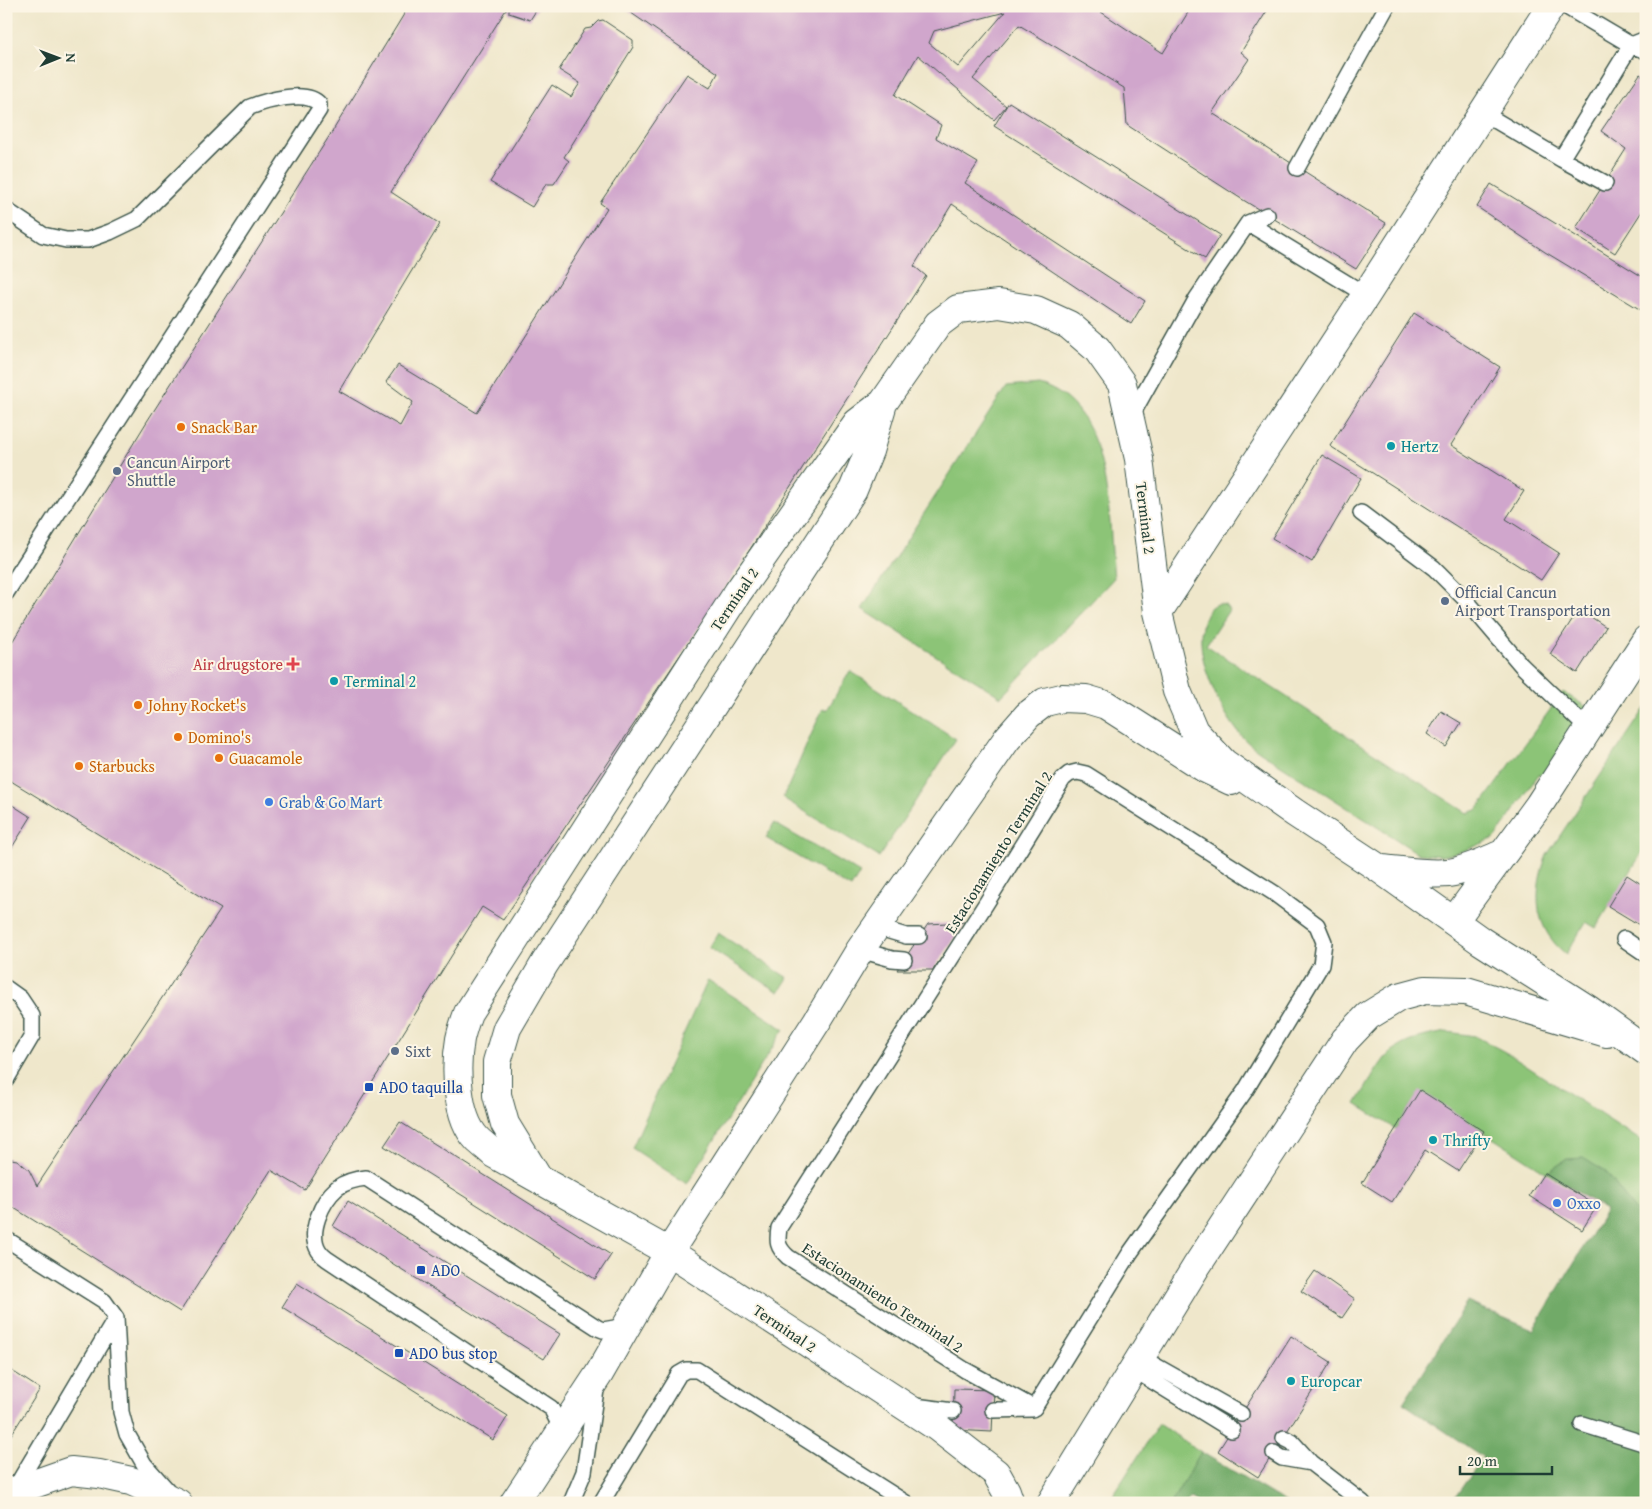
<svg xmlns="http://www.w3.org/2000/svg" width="1652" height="1509" viewBox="0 0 1652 1509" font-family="'Gentium Book Plus',serif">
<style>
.green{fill:#8cc477;stroke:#568056}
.forest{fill:#71aa68;stroke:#48744e}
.building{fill:#d0a6cc;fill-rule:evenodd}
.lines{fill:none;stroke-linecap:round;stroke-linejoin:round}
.service-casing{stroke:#3e564b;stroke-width:18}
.minor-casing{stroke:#3e564b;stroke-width:30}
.service{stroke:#fff;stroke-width:15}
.minor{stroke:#fff;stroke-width:28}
.food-dot{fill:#e8710a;stroke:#fcf5e5;stroke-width:2}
.culture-dot{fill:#0f9aa8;stroke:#fcf5e5;stroke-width:2}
.service-dot{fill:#5c6f8a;stroke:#fcf5e5;stroke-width:2}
.health-dot{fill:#e0444e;stroke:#fcf5e5;stroke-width:2}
.shop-dot{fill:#3f7fe0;stroke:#fcf5e5;stroke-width:2}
.transit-dot{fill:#1a4fb4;stroke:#fcf5e5;stroke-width:2}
.labels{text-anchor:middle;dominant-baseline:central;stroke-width:4;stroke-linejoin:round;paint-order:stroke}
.food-label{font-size:16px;fill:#c56008;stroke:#fcf5e5;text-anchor:start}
.culture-label{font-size:16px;fill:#0d838f;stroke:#fcf5e5;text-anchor:start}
.service-label{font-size:16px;fill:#4e5e75;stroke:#fcf5e5;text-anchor:start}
.street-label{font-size:16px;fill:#1f3d34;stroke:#fcf5e5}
.health-label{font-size:16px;fill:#be3a42;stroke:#fcf5e5;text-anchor:end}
.shop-label{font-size:16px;fill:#366cbe;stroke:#fcf5e5;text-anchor:start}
.transit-label{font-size:16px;fill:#164399;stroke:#fcf5e5;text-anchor:start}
</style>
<rect width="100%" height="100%" fill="#fcf5e5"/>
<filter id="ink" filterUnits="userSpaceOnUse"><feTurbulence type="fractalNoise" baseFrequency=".02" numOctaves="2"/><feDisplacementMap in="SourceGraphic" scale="10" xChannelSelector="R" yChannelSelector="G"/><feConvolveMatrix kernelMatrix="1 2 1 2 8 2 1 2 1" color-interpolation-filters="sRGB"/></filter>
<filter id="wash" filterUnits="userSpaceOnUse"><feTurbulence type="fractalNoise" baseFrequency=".0096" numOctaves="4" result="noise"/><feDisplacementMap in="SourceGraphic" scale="20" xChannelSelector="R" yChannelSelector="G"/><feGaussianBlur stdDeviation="1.12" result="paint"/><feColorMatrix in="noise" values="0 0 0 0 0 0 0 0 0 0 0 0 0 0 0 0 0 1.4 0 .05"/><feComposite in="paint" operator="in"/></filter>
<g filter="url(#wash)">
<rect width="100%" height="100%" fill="#efe7cb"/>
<path class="green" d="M 1038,384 C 1113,404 1108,517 1114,578 L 1001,697 L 862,609 L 1006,387 Z
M 1219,604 L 1225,605 L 1229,610 L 1206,645 L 1467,813 L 1477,810 L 1563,692 L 1588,708 L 1544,777 L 1539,774 L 1495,838 L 1464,851 L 1442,856 L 1419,854 L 1262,753 C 1256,749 1249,744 1244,739 C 1221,713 1191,655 1204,619 C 1207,611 1210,605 1219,604 Z
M 850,671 L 956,739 L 879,857 L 783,798 L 823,708 L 827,710 Z
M 1646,707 L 1646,846 L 1596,928 L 1586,922 L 1566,954 C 1534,929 1532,892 1547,855 Z
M 774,823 L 860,873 L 851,888 L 766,838 Z
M 718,933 L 788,978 L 779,992 L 709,948 Z
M 708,980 L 784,1029 L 687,1184 L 632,1148 Z
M 1448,1032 L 1475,1036 L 1505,1052 L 1646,1144 L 1646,1225 L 1640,1218 L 1567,1159 L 1547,1173 L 1420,1091 L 1396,1129 L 1356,1104 C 1365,1090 1374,1072 1385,1058 C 1400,1041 1426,1035 1448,1032 Z
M 1159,1424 L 1201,1452 L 1171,1503 L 1108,1503 Z"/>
<path class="forest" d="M 1583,1158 L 1606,1172 L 1646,1225 L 1646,1503 L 1451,1503 L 1483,1457 L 1403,1403 L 1467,1302 L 1533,1330 L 1606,1210 L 1547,1173 L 1567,1159 Z
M 1201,1452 L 1287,1503 L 1199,1503 L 1190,1498 L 1187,1503 L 1171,1503 Z"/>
<g id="blocks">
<path class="building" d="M 409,6 L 507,6 L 507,8 L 391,192 L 440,224 L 339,391 L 400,426 L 413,402 L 386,382 L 398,365 L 477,413 L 607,208 L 600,203 L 687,74 L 710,88 L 718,73 L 621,6 L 1092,6 L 1163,53 L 1192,6 L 1270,6 L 1241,52 L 1249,59 L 1212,113 L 1386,223 L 1356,269 L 1240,198 L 1127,125 L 1124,88 L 1019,25 L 973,79 L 1006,106 L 994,120 L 918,55 L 895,95 L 941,125 L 936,138 L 978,163 L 965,183 L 1145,301 L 1131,324 L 952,204 L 914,266 L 926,276 L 727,585 L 503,920 L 482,907 L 305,1190 L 271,1170 L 180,1312 L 6,1203 L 6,1158 L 17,1160 L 29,1170 L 37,1186 L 221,909 L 6,778 L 6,652 L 146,423 L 332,132 ZM 1005,12 L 958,67 L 929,43 L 934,31 Z
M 509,6 L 539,6 L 530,20 L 509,13 Z
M 603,20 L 633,40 L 633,47 L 564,157 L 569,161 L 554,184 L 546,184 L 532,207 L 490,182 L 552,85 L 571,97 L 580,83 L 559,70 L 585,29 L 591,28 L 598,21 Z
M 1640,74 L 1646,78 L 1646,205 L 1615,253 L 1576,228 L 1626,149 L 1601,131 Z
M 1009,102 L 1220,235 L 1205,259 L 994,126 Z
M 1491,184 L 1643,277 L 1646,272 L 1646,313 L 1545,252 L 1477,207 Z
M 1414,313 L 1500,367 L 1451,445 L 1524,491 L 1506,519 L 1559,553 L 1541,580 L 1330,446 Z
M 1322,455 L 1361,478 L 1312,562 L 1272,538 Z
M 1579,609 L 1606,627 L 1577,673 L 1550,654 Z
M 1441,711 L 1461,723 L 1446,747 L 1427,734 Z
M 6,801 L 31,817 L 6,857 Z
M 1627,875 L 1646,887 L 1646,929 L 1608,906 Z
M 966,922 L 933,970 L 897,970 L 928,924 Z
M 1420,1090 L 1484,1131 L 1458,1171 L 1425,1150 L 1392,1202 L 1362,1183 Z
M 400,1122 L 611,1255 L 595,1279 L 384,1146 Z
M 1544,1173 L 1597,1206 L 1582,1230 L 1529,1196 Z
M 348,1201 L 560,1334 L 544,1359 L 333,1226 Z
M 1315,1271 L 1355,1299 L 1342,1318 L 1301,1291 Z
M 297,1283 L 508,1416 L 493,1440 L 282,1307 Z
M 1291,1336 L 1331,1362 L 1258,1477 L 1218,1451 Z
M 6,1367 L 40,1389 L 6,1443 Z
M 954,1389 L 994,1390 L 992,1432 L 953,1430 Z"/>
</g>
</g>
<g filter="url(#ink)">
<use href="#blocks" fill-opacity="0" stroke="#3e564b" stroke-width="1"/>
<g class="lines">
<g class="service-casing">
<path id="service" d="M 1565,6 L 1631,45 L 1646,51
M 1483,113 L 1561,159 L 1605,183
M 1561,159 L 1631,45 L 1646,39
M 1297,168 L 1387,6
M 6,210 L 43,235 L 66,240 L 88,240 L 110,232 L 137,219 L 250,107 C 265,101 307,89 319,104 L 319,110 L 6,593
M 1248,223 L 1267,215
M 1130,418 L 1197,298 L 1248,223 L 1366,295
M 1361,513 L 1434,568 L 1465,599 L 1522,666 L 1588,729
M 1077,772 L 1086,774 L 1274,893 L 1317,925 L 1324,942 L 1321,965 L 1245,1091 L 1130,1253 L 1034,1408 L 965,1370 L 788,1257 C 777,1247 777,1242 779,1228 L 987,902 L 1063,779 L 1069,774 Z
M 876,927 L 906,936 L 919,936
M 1624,939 L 1646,954
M 860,950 L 892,959 L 904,960
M 6,988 L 20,998 L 32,1016 L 32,1036 L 6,1080
M 6,1239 L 104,1301 L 116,1318 L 121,1412 L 127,1434 L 144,1464 L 169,1492
M 1140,1357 L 1241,1414
M 1133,1369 L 1232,1430
M 915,1406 L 953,1411
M 993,1410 L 1032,1409
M 1582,1424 L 1646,1444
M 556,1435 L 558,1422 L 551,1408 L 327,1259 C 324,1257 321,1254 319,1251 C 307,1233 322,1201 337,1188 C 345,1182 356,1179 366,1178 L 598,1328 L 603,1330 L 626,1326
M 1274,1453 L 1282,1458 L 1311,1463 L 1292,1442 L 1284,1438
M 1311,1463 L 1363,1503
M 14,1490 L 116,1318
M 571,1503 L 584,1472 L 596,1390
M 601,1503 L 679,1374 L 686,1370 L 697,1370 L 906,1503"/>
</g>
<g class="minor-casing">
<path id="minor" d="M 1158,612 L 1366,295 L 1551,6
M 1382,869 C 1404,871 1426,875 1448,873 C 1466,871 1485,861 1502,854
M 1454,921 L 1539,805 L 1646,640
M 538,1178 L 505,1124 L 497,1095 L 497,1062 L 507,1028 L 545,963 L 853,490 L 869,451 L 883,403
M 6,1501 L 14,1491 L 71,1471 L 99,1474 L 131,1481 L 178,1503
M 514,1503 L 599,1374 L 669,1252 L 817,1021 L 860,950 L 1007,739 L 1028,715 L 1045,702 L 1062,698 L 1086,699 L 1106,705 L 1206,769 L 1231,781
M 1010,1503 L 1006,1491 L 996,1473 L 937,1427 L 669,1252 L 494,1154 C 489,1149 482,1144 477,1139 C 456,1117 455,1067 460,1039 C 462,1030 465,1021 468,1013 L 738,592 L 857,423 L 883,403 L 938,324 L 958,309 L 999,304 L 1036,310 L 1069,325 L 1097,349 L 1122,384 L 1139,459 L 1158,612 L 1177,691 L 1194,731 L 1224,763 L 1295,813 L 1380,869 L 1481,941 L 1589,1010 L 1646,1051
M 1051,1503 L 1196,1267 L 1345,1040 L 1368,1016 L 1399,997 L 1425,990 L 1466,991 L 1607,1033"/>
</g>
<use href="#service" class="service"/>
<use href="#minor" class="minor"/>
</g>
</g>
<g class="food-dot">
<circle cx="181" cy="427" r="5"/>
<circle cx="138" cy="705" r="5"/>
<circle cx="178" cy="737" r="5"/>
<circle cx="219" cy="758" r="5"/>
<circle cx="79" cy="766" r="5"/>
</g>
<g class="culture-dot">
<circle cx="1391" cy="446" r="5"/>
<circle cx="334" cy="681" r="5"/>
<circle cx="1433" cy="1140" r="5"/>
<circle cx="1291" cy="1381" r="5"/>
</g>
<g class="service-dot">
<circle cx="117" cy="471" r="5"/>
<circle cx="1445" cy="601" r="5"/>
<circle cx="395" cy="1051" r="5"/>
</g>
<path class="health-dot" d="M290.5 656.5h5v5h5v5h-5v5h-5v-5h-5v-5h5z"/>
<g class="shop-dot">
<circle cx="269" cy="802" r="5"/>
<circle cx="1557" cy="1203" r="5"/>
</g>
<g class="transit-dot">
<rect x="364" y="1082" width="10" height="10" rx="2.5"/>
<rect x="416" y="1265" width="10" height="10" rx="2.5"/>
<rect x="394" y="1348" width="10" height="10" rx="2.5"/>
</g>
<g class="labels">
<g class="food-label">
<text x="191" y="427">Snack Bar</text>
<text x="148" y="705">Johny Rocket's</text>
<text x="188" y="737">Domino's</text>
<text x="229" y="758">Guacamole</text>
<text x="89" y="766">Starbucks</text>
</g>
<g class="culture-label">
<text x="1401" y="446">Hertz</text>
<text x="344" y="681">Terminal 2</text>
<text x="1443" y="1140">Thrifty</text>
<text x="1301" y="1381">Europcar</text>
</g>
<g class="service-label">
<text x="127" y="462">Cancun Airport<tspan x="127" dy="18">Shuttle</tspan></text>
<text x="1455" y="592">Official Cancun<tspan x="1455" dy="18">Airport Transportation</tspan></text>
<text x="405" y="1051">Sixt</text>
</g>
<g class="street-label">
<text transform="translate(1146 518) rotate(83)">Terminal 2</text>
<text transform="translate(734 599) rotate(-56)">Terminal 2</text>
<text transform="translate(998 852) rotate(-58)">Estacionamiento Terminal 2</text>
<text transform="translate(883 1297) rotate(33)">Estacionamiento Terminal 2</text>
<text transform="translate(785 1328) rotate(34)">Terminal 2</text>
</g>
<g class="health-label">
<text x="283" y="664">Air drugstore</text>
</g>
<g class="shop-label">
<text x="279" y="802">Grab &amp; Go Mart</text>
<text x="1567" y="1203">Oxxo</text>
</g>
<g class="transit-label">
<text x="379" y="1087">ADO taquilla</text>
<text x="431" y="1270">ADO</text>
<text x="409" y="1353">ADO bus stop</text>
</g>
</g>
<rect width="1652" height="1509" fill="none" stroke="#fcf5e5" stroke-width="25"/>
<g transform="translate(58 58) rotate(89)" stroke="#fcf5e5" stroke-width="4" paint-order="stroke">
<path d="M0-4L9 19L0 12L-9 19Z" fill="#1f3d34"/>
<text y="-8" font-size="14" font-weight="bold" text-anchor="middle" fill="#1f3d34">N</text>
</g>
<path d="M1460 1466v8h92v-8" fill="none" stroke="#1f3d34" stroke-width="2.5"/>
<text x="1467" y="1466" font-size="15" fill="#1f3d34" stroke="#fcf5e5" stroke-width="4" paint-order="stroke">20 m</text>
</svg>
